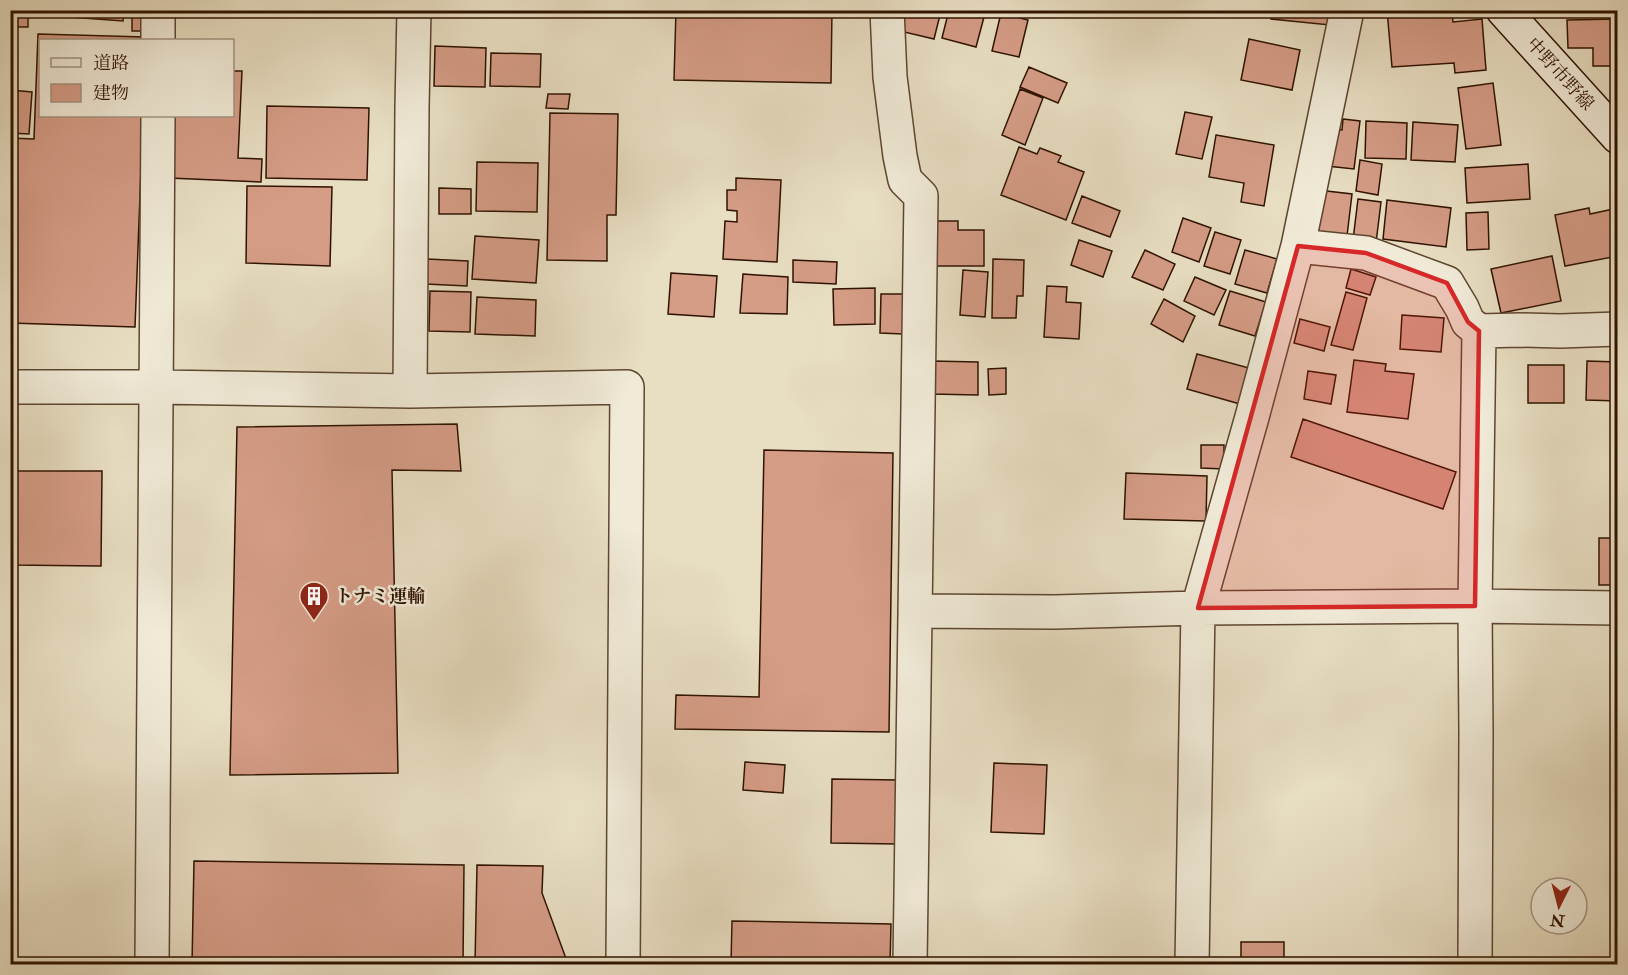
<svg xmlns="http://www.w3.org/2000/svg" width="1628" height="975" viewBox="0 0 1628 975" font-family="'IM FELL Double Pica','Noto Serif JP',serif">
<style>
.building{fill:#d59c86;stroke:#2f1300;stroke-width:1.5}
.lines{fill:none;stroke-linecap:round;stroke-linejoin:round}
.street-casing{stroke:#5d4630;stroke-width:36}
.secondary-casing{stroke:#2f1300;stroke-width:36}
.street{stroke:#f0ead7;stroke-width:33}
.secondary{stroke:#f0ead7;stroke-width:33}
.marked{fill:#d62828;fill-opacity:0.2;stroke:#d62828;stroke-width:4.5;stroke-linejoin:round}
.labels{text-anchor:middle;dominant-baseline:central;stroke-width:5;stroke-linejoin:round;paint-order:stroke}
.street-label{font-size:18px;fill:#2f1300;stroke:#f0ead7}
.poi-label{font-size:18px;font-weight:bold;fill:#2f1300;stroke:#f0ead7;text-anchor:start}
</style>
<rect width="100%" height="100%" fill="#e8dec2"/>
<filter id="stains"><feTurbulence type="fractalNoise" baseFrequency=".00333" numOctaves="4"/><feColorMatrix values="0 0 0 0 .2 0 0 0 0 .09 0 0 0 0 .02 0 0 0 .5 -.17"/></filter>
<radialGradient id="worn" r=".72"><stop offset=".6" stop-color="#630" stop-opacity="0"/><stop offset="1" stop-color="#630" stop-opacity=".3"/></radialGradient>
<path class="building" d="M 10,10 L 28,10 L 28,27 L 10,27 Z
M 71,10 L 124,10 L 123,21 L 70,17 Z
M 132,10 L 150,10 L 150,31 L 132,31 Z
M 588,10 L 656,10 L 656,16 L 588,13 Z
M 676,10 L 832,10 L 831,83 L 674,80 Z
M 905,10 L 941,11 L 934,39 L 900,31 Z
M 949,10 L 956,10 L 984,17 L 976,47 L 942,38 Z
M 1205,10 L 1267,10 L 1267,15 Z
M 1272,10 L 1331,10 L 1330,25 L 1271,19 Z
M 1387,10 L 1420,10 L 1421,16 L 1452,13 L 1453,22 L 1482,19 L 1486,70 L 1455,73 L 1454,63 L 1392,67 Z
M 1001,13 L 1028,20 L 1019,57 L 992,51 Z
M 1618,19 L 1618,66 L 1593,66 L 1593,48 L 1568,48 L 1567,20 Z
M 38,34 L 145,37 L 145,40 L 40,40 L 40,116 L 143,116 L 135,327 L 10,323 L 10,138 L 34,139 Z
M 1249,39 L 1300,50 L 1292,90 L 1241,80 Z
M 435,46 L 486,48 L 485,87 L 434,86 Z
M 491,53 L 541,54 L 540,87 L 490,86 Z
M 1029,67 L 1067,83 L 1058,103 L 1020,87 Z
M 232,71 L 242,71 L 238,158 L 262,159 L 261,182 L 169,178 L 172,116 L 232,116 Z
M 1493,83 L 1501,145 L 1466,149 L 1458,88 Z
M 1020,89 L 1043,98 L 1025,145 L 1002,135 Z
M 10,90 L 32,92 L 29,134 L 10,133 Z
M 548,94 L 570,94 L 568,109 L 546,108 Z
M 267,106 L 369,108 L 367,180 L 266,178 Z
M 1185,112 L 1212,117 L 1202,159 L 1176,154 Z
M 550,113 L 618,114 L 616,215 L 607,215 L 607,261 L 547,260 Z
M 1343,119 L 1360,121 L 1354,169 L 1327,166 L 1331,129 L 1342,130 Z
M 1366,121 L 1407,123 L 1406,159 L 1365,158 Z
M 1413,122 L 1458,125 L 1455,162 L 1411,160 Z
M 1216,135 L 1274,145 L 1264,206 L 1241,202 L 1244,183 L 1209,177 Z
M 1019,147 L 1037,154 L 1040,148 L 1061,156 L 1058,162 L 1084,172 L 1066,220 L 1001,195 Z
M 1360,160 L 1382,164 L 1378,195 L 1356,191 Z
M 477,162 L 538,163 L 537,212 L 476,211 Z
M 1528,164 L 1530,199 L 1467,203 L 1465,168 Z
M 736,178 L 781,180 L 777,262 L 723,259 L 725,221 L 737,222 L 737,211 L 727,210 L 727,190 L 736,190 Z
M 247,186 L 332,187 L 330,266 L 246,263 Z
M 439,188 L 471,189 L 471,214 L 439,214 Z
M 1318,190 L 1352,194 L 1347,236 L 1313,232 Z
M 1082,196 L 1120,211 L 1110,237 L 1072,223 Z
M 1358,199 L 1381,202 L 1376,243 L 1353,240 Z
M 1387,200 L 1451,208 L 1446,247 L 1383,239 Z
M 1589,208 L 1590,214 L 1618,208 L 1618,256 L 1565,266 L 1555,215 Z
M 1488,212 L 1489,249 L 1467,250 L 1466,213 Z
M 1183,218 L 1211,228 L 1199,262 L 1172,252 Z
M 932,221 L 958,221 L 958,230 L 984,230 L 984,266 L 932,266 Z
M 1215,232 L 1241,240 L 1230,274 L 1204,266 Z
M 475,236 L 539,240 L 536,283 L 472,279 Z
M 1079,240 L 1112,251 L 1103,277 L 1071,265 Z
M 1145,250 L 1175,264 L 1163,290 L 1132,277 Z
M 1245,250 L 1277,259 L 1267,293 L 1235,284 Z
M 1552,256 L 1561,301 L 1501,313 L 1491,269 Z
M 427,259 L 468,261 L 467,286 L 426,284 Z
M 993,259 L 1024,260 L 1023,296 L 1017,296 L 1016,318 L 992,318 Z
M 793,260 L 837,262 L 836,284 L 793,282 Z
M 1351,269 L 1376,277 L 1370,295 L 1346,288 Z
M 963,270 L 988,272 L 985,317 L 960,315 Z
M 671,273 L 717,276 L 714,317 L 668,314 Z
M 743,274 L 788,277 L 787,314 L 740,313 Z
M 1195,277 L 1226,290 L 1214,315 L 1184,301 Z
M 1047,286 L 1067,287 L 1066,302 L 1081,303 L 1079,339 L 1044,337 Z
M 875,288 L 875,324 L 834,325 L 833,289 Z
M 430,291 L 471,292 L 470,332 L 429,331 Z
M 1230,291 L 1266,302 L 1255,336 L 1219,325 Z
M 1346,292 L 1367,298 L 1353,350 L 1331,345 Z
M 881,294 L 905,294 L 903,334 L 880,333 Z
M 477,297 L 536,300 L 535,336 L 475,334 Z
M 1164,299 L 1195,316 L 1183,342 L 1151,324 Z
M 1402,315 L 1444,318 L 1441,352 L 1400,349 Z
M 1300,319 L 1330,327 L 1324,351 L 1294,343 Z
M 1197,354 L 1249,368 L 1240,404 L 1187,389 Z
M 1354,360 L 1386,364 L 1385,371 L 1414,374 L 1408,419 L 1347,412 Z
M 932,361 L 978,362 L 978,395 L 931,394 Z
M 1587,361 L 1618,362 L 1618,401 L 1586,400 Z
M 1528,365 L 1564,365 L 1564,403 L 1528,403 Z
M 1006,368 L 1006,394 L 989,395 L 988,369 Z
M 1308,371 L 1336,375 L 1331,404 L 1304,399 Z
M 1303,419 L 1456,472 L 1443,509 L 1291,457 Z
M 457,424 L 461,471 L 392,470 L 398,773 L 230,775 L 237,427 Z
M 1201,445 L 1224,445 L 1224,469 L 1201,468 Z
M 764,450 L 893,453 L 889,732 L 675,729 L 676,695 L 759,697 Z
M 10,471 L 102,471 L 101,566 L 10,565 Z
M 1126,473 L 1207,476 L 1206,521 L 1124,519 Z
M 1599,538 L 1618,538 L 1618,585 L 1599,585 Z
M 745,762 L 785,765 L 783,793 L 743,790 Z
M 994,763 L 1047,765 L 1044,834 L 991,832 Z
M 832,779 L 898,780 L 897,844 L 831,843 Z
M 194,861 L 464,865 L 463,964 L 192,964 Z
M 477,865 L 543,866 L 542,893 L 568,964 L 475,964 Z
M 732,921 L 891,924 L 890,964 L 731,964 Z
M 1241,942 L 1284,942 L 1284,964 L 1241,964 Z"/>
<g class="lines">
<g class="street-casing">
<path id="street" d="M 887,10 L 890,77 L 900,156 L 905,180 L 921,196 L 910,964
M 158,40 L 158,10
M 1298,246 L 1366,253 L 1447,283 L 1462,308 L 1468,322 L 1479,331
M 10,387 L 157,387 L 410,391 L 627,387 L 623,964
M 410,391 L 412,107 L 414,10
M 915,611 L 1055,612 L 1198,608 L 1475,606 L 1618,608
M 152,964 L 158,116
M 1192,964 L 1198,608 L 1252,417 L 1298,246 L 1347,10
M 1475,964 L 1476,734 L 1475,606 L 1479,331 L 1520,330 L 1560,331 L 1618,329"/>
</g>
<g class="secondary-casing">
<path id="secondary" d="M 1503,10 L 1618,137"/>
</g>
<use href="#street" class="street"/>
<use href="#secondary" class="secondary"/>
</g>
<path class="marked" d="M 1298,246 L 1366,253 L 1447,283 L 1468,322 L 1479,331 L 1475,606 L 1198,608 Z"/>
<defs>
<g id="building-pin" transform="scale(1.5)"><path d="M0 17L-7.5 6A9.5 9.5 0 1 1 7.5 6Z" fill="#8f2418" stroke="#f0ead7"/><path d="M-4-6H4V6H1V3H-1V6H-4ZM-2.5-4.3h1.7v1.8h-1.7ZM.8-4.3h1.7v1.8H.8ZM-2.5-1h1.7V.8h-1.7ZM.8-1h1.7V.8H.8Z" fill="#fff"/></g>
</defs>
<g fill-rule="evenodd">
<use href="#building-pin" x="314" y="596"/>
</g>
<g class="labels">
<g class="street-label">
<text transform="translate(1560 74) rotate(48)">中野市野線</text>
</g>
<g class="poi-label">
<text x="335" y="596">トナミ運輸</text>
</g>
</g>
<rect width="1628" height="975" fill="none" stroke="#e8dec2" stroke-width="36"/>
<rect x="12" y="12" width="1604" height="951" fill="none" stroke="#2f1300" stroke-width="3"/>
<rect x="18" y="18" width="1592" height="939" fill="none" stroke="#2f1300" stroke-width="1.5"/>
<rect x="39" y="39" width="195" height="78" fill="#f0ead7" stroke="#a39481" stroke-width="1.5"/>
<rect x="51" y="58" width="30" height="9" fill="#f0ead7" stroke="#a39481" stroke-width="1.5"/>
<text x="93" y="69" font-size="18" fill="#2f1300">道路</text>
<rect x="51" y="84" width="30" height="18" fill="#d59c86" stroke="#a39481" stroke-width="1.5"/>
<text x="93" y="99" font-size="18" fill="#2f1300">建物</text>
<g transform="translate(1559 906) rotate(186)"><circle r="28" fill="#f0ead7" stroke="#a39481" stroke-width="1.5"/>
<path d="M0-4.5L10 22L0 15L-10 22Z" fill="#8f2418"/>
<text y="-9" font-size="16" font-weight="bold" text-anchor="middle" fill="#2f1300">N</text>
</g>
<rect width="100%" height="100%" filter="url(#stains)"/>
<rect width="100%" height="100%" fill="url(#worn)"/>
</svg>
